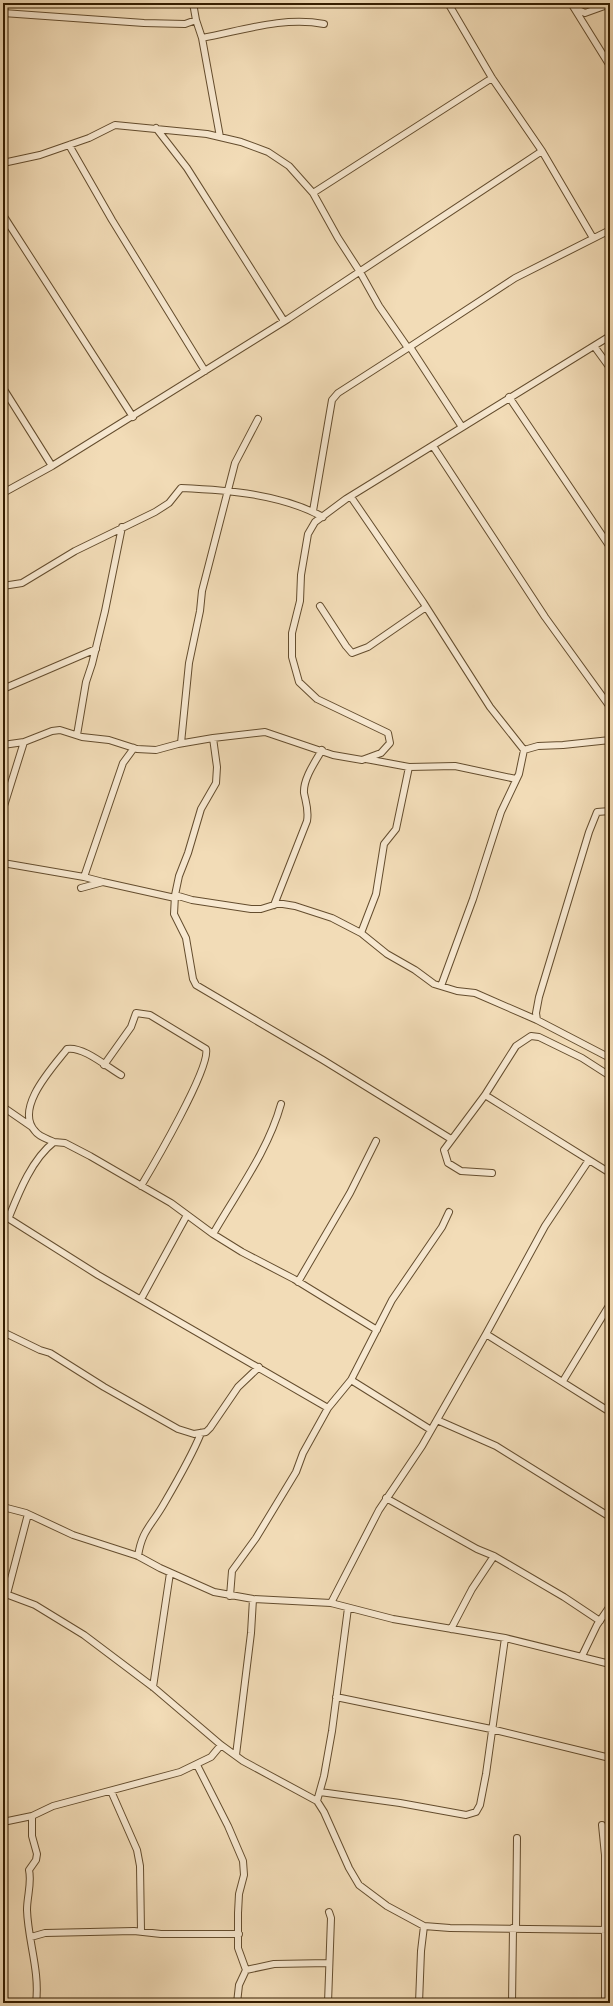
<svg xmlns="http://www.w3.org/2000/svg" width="613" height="2006" viewBox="0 0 613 2006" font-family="'IM FELL English',serif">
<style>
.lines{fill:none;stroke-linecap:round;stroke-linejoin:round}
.minor-casing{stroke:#644d2e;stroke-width:8}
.minor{stroke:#f7e8d0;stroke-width:6}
</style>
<rect width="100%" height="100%" fill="#f2dcb7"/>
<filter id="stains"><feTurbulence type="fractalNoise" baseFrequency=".005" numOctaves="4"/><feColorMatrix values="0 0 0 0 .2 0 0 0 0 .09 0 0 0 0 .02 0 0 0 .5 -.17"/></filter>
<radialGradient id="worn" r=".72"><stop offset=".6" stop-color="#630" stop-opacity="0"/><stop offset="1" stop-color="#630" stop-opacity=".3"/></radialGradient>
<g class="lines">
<g class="minor-casing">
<path id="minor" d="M 193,3 L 196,20 L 202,38 L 220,137
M 448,3 L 492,78 L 542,151 L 593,238
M 571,3 L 574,8 L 585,13 L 610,4
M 574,8 L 610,66
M 3,13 L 144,23 L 185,24 L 196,20
M 202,38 C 241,31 283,16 324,24
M 156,128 L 187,168 L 284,321
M 69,145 L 112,220 L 205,371
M 3,163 L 40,155 L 89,138 L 115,125 L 207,134 L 241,142 L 268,152 L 289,166 L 313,193 L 338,238 L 360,272 L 379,306 L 408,348 L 515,278 L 610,230
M 313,193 L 492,78
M 3,215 L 133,417
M 594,346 L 610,368
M 410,347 L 462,427
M 3,388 L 52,466 L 3,493
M 509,397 L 610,547
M 433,446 L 545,617 L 610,707
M 52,466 L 288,319 L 542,151
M 351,497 L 423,602 L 490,707 L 524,750 L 538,746 L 563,745 L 610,740
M 313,511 L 332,400 L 338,393 L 408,348
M 3,586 L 22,583 L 75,551 L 155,512 L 169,503 L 181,488 C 228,490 281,494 323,517
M 320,606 L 346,646 L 352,653 L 368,647 L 426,607
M 3,689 L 96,649
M 77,735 L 86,682 L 92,664 L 105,611 L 122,527
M 213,738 L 217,767 L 216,783 L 201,809 L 188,853 L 179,876 L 175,895 L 174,914 L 186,938 L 193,979 L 196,985 L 323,1060 L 451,1139
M 181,743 L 189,663 L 200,611 L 202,591 L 235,463 L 258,419
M 3,745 L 24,742 L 52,731 L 60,730 L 82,737 L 109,740 L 137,749 L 156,750 L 178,744 L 213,738 L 265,732 L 333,755 L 362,760 L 381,753 L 390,743 L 388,733 L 317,699 L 299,682 L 292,657 L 292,633 L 300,601 L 301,575 L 308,534 L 315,522 L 346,499 L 610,336
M 409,767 L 455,766 L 516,779
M 3,809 L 24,742
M 3,863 L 84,877
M 103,882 L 84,877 L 123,763 L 134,748
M 81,888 L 103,882 L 175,898
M 175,895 L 192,900 L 251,909 L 261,909 L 277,904 L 283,904 L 295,906 L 332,918 L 361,933 L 387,954 L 415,970 L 434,984 L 457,991 L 475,993 L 537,1020 L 610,1058
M 274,905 L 307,821 C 309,810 306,803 304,793 C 303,779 315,762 322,750
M 361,933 L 376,894 L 384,844 L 396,829 L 409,767 L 366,759
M 441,986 L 473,899 L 501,812 L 519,774 L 524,750
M 537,1020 L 536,1013 L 539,997 L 589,832 L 597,812 L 610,811
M 104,1065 L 131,1027 L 136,1013 L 150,1015 L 206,1049 C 211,1067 153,1166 141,1186
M 485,1095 L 610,1173
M 3,1107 L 32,1127
M 54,1142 C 48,1139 39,1137 35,1131 C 14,1108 53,1067 67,1049 C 83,1046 107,1067 121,1075
M 492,1173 L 461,1171 L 448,1163 L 444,1150 L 485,1095 L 516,1046 L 531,1036 L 539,1037 L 582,1058 L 610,1076
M 3,1215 L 98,1275 L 328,1408
M 9,1217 C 19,1192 32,1159 54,1142 L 65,1143 L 90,1156 L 171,1203 L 213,1234 L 242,1252 L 294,1279 L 377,1330
M 213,1234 C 237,1192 268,1151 281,1104
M 298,1282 L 350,1193 L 376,1141
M 141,1299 L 187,1215
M 3,1332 L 40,1350 L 50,1353 L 104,1387 L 178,1429 L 194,1434 L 206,1432 L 210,1428 L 238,1387 L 259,1367
M 486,1334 L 610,1412
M 351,1380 L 431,1430
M 563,1381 L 610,1304
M 437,1420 L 496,1446 L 610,1517
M 386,1498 L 477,1549 L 494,1556 L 564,1597 L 600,1621
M 3,1507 L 26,1513 L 73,1535 L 138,1556 L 160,1568 L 214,1592 L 253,1599 L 331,1603 L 393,1619 L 505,1638 L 610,1664
M 138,1556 C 142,1531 150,1527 162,1507 C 176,1483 191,1458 201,1433
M 3,1593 L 35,1605 L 84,1635 L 153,1687 L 221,1745 L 243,1761 L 317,1801 L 324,1812 L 349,1868 L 359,1885 L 387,1906 L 424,1926 L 450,1928 L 610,1930
M 7,1594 L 28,1514
M 230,1596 L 232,1571 L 256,1538 L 296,1472 L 303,1453 L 328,1408 L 351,1380 L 392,1300 L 442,1227 L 449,1212
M 331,1603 L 379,1510 L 422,1446 L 486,1334 L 545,1226 L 589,1160
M 451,1629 L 472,1589 L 494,1556
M 582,1656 L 597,1625 L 610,1606
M 153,1687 L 170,1573
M 336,1697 L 491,1729 L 610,1758
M 236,1755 L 251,1633 L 253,1599
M 197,1765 L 228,1826 L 243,1861 L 244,1875 L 239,1894 L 238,1913 L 238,1948 L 246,1970 L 239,1985 L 237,2003
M 111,1791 L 137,1850 L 140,1866 L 141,1931
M 320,1792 L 400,1803 L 466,1815 L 476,1812 L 480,1805 L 486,1774 L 505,1638
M 317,1801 L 324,1776 L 332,1731 L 348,1608
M 32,1816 L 32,1836 L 37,1854 L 36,1860 L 29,1870 C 32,1883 27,1896 27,1910 C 28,1941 40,1971 36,2003
M 3,1822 L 32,1816 L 53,1806 L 180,1772 L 211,1757 L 221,1745
M 602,1825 L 605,1855 L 605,2003
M 516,1928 L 517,1838
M 31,1937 L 45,1933 L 134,1931 L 161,1934 L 239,1934
M 246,1970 L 274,1964 L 329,1963
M 328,2003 L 331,1918 L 329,1912
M 419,2003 L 421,1951 L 424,1926
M 512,2003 L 513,1928"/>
</g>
<use href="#minor" class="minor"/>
</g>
<rect width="613" height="2006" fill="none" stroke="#f2dcb7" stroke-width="16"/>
<rect x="4" y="4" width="605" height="1998" fill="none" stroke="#341d00" stroke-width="2"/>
<rect x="8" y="8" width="597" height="1990" fill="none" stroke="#341d00"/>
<rect width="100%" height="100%" filter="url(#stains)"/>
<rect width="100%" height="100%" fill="url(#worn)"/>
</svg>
